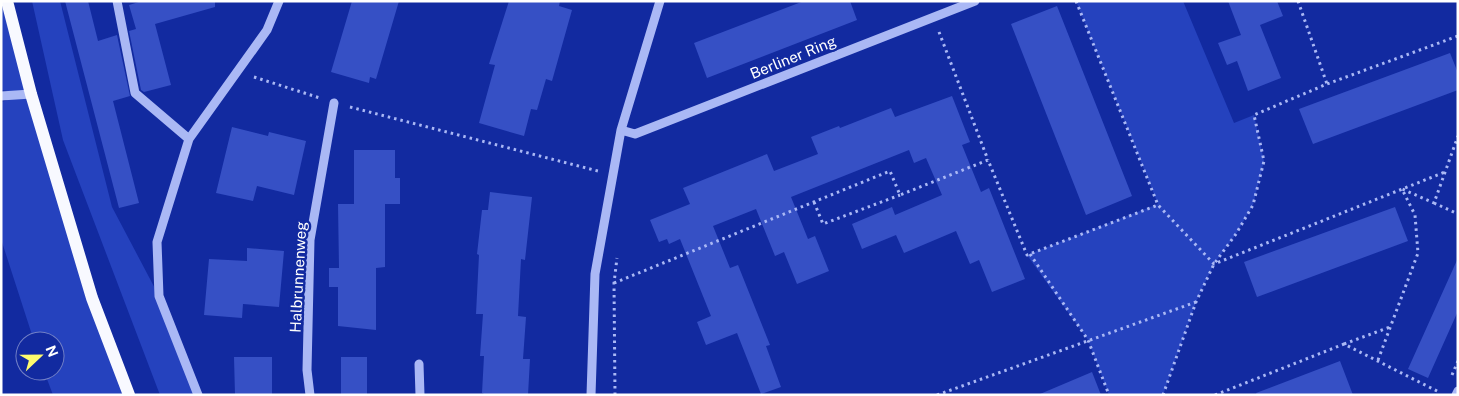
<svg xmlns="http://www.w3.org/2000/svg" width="1459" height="396" viewBox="0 0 1459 396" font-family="'Public Sans',sans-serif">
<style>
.green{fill:#2542be}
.building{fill:#3650c5}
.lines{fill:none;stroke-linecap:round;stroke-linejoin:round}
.path{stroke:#aab8f5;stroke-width:3;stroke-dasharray:2.5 4;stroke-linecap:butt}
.minor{stroke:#aab8f5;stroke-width:9}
.major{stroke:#f8f9ff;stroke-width:12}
.labels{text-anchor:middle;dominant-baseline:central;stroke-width:5;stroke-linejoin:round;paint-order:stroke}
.street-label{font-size:15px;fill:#fff;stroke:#122aa0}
</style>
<rect width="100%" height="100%" fill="#122aa0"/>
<path class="green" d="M 1,1 L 21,59 L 129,395 L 53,395 L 44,371 L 55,371 L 55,341 L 34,341 L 1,239 L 1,102 L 29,94 L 1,90 Z
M 32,1 L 60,1 L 112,207 L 159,296 L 198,395 L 160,395 L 63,140 Z
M 1076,1 L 1183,1 L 1234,123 L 1254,115 L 1264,161 L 1253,205 L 1236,234 L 1214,264 L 1196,302 L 1163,395 L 1109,395 L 1088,340 L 1027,255 L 1158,204 Z"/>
<path class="building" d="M 65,1 L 88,1 L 98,41 L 117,35 L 130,96 L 113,101 L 139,203 L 119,208 Z
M 142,1 L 215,1 L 215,7 L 155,24 L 171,85 L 144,92 L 141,90 L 129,31 L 136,29 L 129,5 Z
M 352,1 L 399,1 L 376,79 L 370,77 L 369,83 L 331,72 Z
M 509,1 L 560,1 L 559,6 L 572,10 L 552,81 L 546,79 L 537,110 L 531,109 L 524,136 L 479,123 L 495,65 L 489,64 Z
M 804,1 L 850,1 L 857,20 L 707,78 L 694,43 Z
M 1228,1 L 1277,1 L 1283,16 L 1260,25 L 1281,78 L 1248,91 L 1237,61 L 1227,65 L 1218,43 L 1241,35 Z
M 1057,6 L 1132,196 L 1086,215 L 1011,24 Z
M 1450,53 L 1458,73 L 1458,90 L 1313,144 L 1299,109 Z
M 952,96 L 970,142 L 962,145 L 981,192 L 989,188 L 1025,279 L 992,292 L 979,260 L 970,264 L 956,231 L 904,253 L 896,235 L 862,249 L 852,224 L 892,207 L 895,215 L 942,195 L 926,158 L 914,163 L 909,150 L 791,197 L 808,239 L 815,236 L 829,271 L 797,284 L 784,252 L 775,256 L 756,209 L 713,226 L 730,268 L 738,265 L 770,345 L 766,346 L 781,387 L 761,394 L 737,333 L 706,345 L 697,322 L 711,316 L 680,239 L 669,244 L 667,239 L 659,242 L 650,220 L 690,204 L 683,188 L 767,154 L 774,171 L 818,154 L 811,137 L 839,126 L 840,128 L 891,108 L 895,117 Z
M 232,127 L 268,136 L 269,132 L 306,141 L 294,195 L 257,186 L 253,201 L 216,193 Z
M 354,150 L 395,150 L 395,178 L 400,178 L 400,204 L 385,204 L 385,267 L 376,268 L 376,330 L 338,326 L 338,287 L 329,287 L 329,268 L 339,268 L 338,204 L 354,204 Z
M 490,192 L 532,197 L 525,260 L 521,259 L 518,316 L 526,317 L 523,359 L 530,359 L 528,395 L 486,395 L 482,393 L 484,356 L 480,356 L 483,314 L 476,314 L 479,255 L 477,254 L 482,210 L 488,210 Z
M 1395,207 L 1408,241 L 1257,297 L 1244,262 Z
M 247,248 L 284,251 L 279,307 L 243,304 L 242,318 L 204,315 L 209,259 L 247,261 Z
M 1458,258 L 1458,311 L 1428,378 L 1408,369 Z
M 234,357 L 272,357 L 272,395 L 235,395 Z
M 341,357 L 367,357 L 367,395 L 341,394 Z
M 1340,361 L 1353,395 L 1257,395 L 1256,393 Z
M 1092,372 L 1101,395 L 1040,395 L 1040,394 Z"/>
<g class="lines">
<path class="path" d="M 1076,1 L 1158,205 L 1214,264 L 1445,172
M 1298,1 L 1327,84
M 939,32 L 988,160
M 254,77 L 320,98
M 350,107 L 598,171
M 814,202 L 823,224 L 900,195
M 1434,203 L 1458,214
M 1030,254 L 1088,340 L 1109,395
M 614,283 L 890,171 L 900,195 L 988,160 L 1027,255 L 1158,205
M 1344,344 L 1390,327
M 1378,360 L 1418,253 L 1415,215 L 1402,189 L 1434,203 L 1458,136
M 1452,375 L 1458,361
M 615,395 L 614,283 L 617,258
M 937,395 L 1196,302
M 1163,395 L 1196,302 L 1214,264 L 1236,234 L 1253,205 L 1264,161 L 1254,115 L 1327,84 L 1458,36
M 1215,395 L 1344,344 L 1439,392"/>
<path class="minor" d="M 117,1 L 135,93 L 189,139
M 1,96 L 31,94
M 621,130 L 635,134 L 975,1
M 419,364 L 420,395
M 198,395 L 159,296 L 157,242 L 189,139 L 267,30 L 279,1
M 310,395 L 307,370 L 310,240 L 334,103
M 591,395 L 595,274 L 621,130 L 660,1
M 1456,395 L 1458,391"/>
<path class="major" d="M 7,1 L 31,94 L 92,298 L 129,395"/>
</g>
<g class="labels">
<g class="street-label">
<text transform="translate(793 57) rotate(-22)">Berliner Ring</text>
<text transform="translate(298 277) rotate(-87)">Halbrunnenweg</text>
</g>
</g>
<rect width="1459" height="396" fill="none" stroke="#ffffff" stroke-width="5"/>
<g transform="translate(40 356) rotate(68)"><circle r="24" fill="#122aa0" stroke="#717fc6"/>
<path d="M0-4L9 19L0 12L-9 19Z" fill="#fffb6e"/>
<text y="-8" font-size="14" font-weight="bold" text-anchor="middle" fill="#ffffff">N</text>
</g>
</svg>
